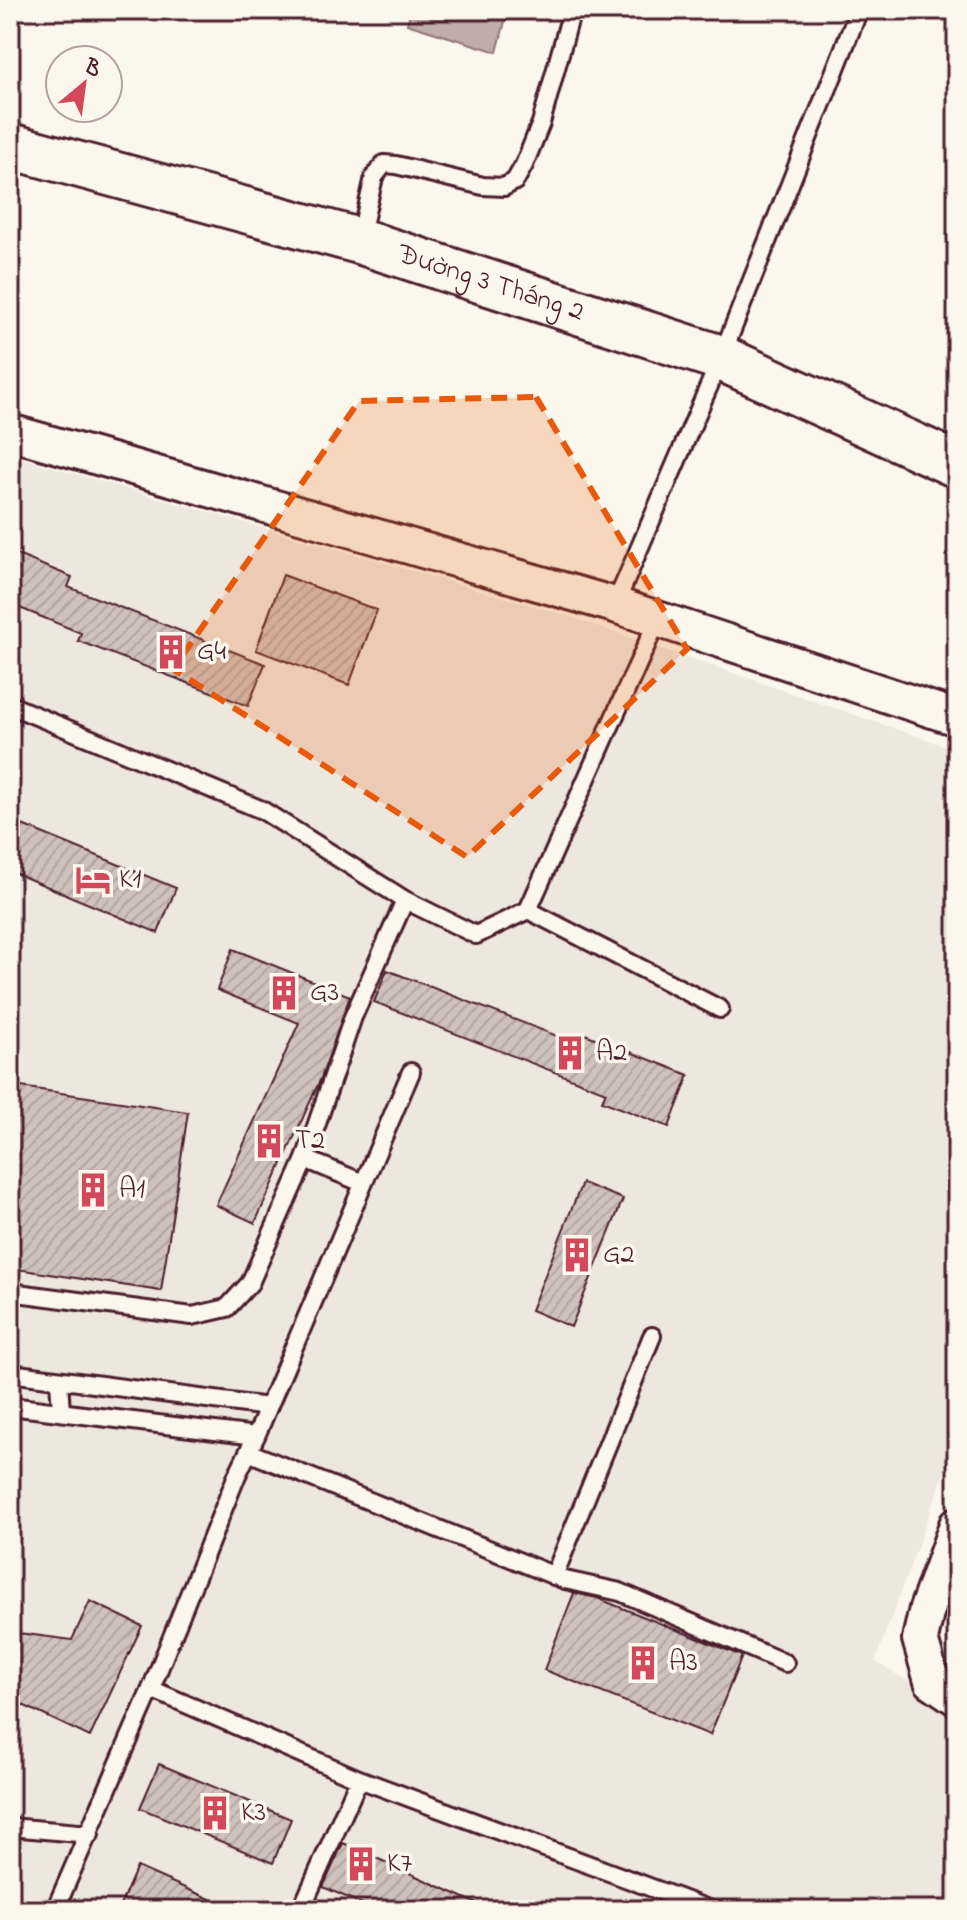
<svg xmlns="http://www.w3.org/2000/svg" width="967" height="1920" viewBox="0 0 967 1920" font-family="'Indie Flower',sans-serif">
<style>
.built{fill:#eee7de}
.water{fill:#bfadaa;stroke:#907477;stroke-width:2}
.building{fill:url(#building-hatch);stroke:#4a1f2b;stroke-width:2}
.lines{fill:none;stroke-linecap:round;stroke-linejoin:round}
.lane-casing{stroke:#4a1f2b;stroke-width:22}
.street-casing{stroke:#4a1f2b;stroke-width:40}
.secondary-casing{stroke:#4a1f2b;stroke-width:50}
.lane{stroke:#fbf7ec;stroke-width:16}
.street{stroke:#fbf7ec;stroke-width:34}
.secondary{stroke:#fbf7ec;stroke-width:44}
.marked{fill:#e8590c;fill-opacity:0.2;stroke:#e8590c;stroke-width:6;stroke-dasharray:16 10;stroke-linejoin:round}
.labels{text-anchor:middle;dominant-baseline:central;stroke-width:7;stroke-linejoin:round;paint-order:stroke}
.street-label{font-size:28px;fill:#4a1f2b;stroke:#fbf7ec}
.poi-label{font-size:28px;fill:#4a1f2b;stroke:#fbf7ec;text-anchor:start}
</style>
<defs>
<pattern id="building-hatch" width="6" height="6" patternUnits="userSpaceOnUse" patternTransform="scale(2)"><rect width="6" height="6" fill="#cfc2bc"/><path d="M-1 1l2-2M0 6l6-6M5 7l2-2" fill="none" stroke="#b3a6a2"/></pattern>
</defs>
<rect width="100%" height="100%" fill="#fbf7ec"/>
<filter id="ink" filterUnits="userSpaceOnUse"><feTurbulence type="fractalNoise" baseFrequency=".0125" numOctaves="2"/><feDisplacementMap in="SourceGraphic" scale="16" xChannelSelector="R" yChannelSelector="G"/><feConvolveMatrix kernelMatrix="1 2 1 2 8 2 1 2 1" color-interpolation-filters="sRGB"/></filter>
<g filter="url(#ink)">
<path class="built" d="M 10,455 L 555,612 L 957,750 L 957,1438 L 875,1662 L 957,1708 L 957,1910 L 10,1910 Z"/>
<path class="water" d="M 411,10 L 508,10 L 497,52 L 407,24 Z"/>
<path class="building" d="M 10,552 L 72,577 L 68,587 L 265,664 L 248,706 L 78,641 L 81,633 L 10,604 Z
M 283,575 L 377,610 L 349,685 L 256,650 Z
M 10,820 L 176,888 L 158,933 L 10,871 Z
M 233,949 L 350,996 L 321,1078 L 255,1223 L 216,1205 L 299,1023 L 217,990 Z
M 387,970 L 580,1045 L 585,1034 L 689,1075 L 669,1127 L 602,1101 L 606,1092 L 374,1002 Z
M 21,1087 L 188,1112 L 161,1291 L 10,1268 L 10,1094 L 20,1095 Z
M 582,1183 L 623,1199 L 571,1327 L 531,1310 Z
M 574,1593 L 597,1598 L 742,1656 L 710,1735 L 544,1670 Z
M 90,1601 L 142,1626 L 90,1737 L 10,1699 L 10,1632 L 72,1640 Z
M 159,1764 L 291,1819 L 273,1863 L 140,1808 Z
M 343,1843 L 491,1910 L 376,1910 L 323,1887 Z
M 137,1867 L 235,1910 L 118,1910 Z"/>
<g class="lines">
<g class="lane-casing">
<path id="lane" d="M 360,239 L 374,177 L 384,164 L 396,165 L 483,186 L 504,187 L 515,181 L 524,165 L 541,123 L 572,10
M 615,605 L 721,358 L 859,10
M 10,705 L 262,810 L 405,900 L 353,1017 L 305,1159 L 250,1283 L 227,1308 L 192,1316 L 10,1292
M 405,900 L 476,935 L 528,910 L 720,1009
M 528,910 L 658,619
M 305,1159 L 363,1183
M 10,1373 L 268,1407
M 59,1380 L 61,1412
M 10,1406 L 256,1436
M 248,1452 L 565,1580 L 620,1592 L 785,1663
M 554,1576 L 652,1336
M 151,1689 L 359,1779 L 711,1910
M 10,1827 L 90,1834
M 55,1910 L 151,1689 L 237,1475 L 256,1436 L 411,1072
M 301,1910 L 359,1779"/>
</g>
<g class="street-casing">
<path id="street" d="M 10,432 L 615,605 L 957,718
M 957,1525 L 927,1609 L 920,1639 L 932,1681 L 957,1698"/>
</g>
<g class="secondary-casing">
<g id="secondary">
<path id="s1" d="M 10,146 L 359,241 L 721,358 L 957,465"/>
</g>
</g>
<use href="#lane" class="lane"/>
<use href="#street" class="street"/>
<use href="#secondary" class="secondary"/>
</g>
</g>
<path class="marked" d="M 536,397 L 687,649 L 467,857 L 173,669 L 359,401 Z"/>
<defs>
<g id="building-bare" transform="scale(2.76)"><path d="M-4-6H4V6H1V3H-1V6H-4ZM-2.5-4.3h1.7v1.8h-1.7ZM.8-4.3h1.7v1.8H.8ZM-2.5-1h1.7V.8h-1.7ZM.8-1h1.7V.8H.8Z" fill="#d1495b" stroke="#fbf7ec" stroke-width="2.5" paint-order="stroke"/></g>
<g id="hotel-bare" transform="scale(2.76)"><path d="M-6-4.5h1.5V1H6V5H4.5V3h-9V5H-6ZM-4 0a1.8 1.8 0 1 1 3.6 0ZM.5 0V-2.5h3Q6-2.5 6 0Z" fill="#d1495b" stroke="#fbf7ec" stroke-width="2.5" paint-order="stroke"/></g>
</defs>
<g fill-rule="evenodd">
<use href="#building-bare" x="171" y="652"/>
<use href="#hotel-bare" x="93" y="880"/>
<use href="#building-bare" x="284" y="993"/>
<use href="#building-bare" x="570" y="1053"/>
<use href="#building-bare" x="269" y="1141"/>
<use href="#building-bare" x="93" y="1190"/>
<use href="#building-bare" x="577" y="1255"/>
<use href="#building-bare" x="643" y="1663"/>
<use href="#building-bare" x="215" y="1813"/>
<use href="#building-bare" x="361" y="1864"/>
</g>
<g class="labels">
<g class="street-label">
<text stroke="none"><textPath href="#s1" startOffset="500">Đường 3 Tháng 2</textPath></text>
</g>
<g class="poi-label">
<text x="197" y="652">G4</text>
<text x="119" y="880">K1</text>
<text x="310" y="993">G3</text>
<text x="596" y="1053">A2</text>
<text x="295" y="1141">T2</text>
<text x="119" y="1190">A1</text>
<text x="603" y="1255">G2</text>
<text x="669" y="1663">A3</text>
<text x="241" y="1813">K3</text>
<text x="387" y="1864">K7</text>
</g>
</g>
<rect width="967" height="1920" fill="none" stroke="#fbf7ec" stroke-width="40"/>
<rect x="20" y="20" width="927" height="1880" fill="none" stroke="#4a1f2b" stroke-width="3" filter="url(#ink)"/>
<g transform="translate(84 84) rotate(29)"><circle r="38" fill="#fbf7ec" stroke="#b4a19f" stroke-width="2"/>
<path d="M0-6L14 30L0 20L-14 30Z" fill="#d1495b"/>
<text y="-12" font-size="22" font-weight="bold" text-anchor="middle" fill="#4a1f2b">B</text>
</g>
</svg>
